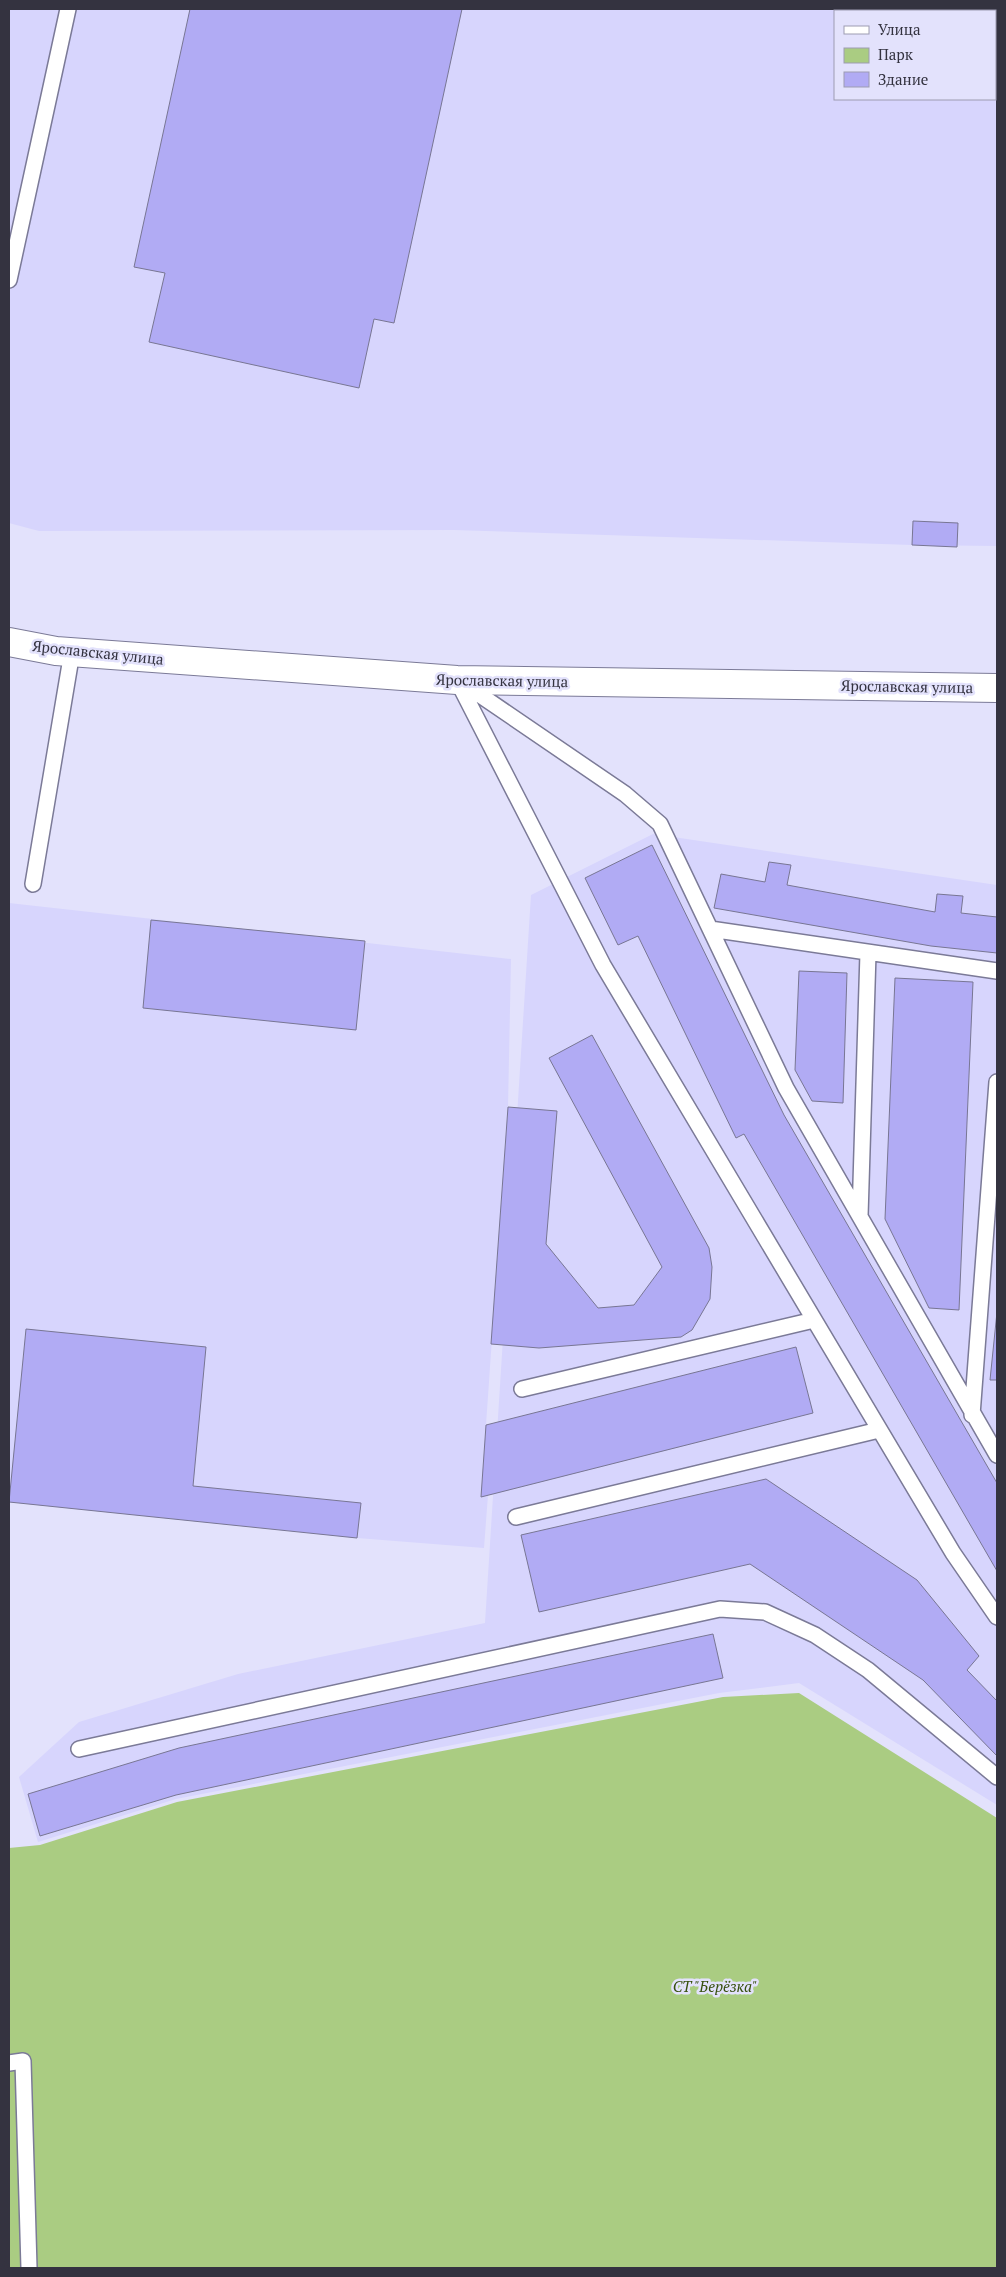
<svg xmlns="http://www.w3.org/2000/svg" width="1006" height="2277" viewBox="0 0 1006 2277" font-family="'PT Serif',serif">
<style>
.built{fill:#d7d5fd;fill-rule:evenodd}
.green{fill:#aacc82}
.building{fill:#b1abf4;stroke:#787693}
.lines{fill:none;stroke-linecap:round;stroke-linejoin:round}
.service-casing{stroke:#7b7a97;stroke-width:18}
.secondary-casing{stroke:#7b7a97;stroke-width:30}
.service{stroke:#fff;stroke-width:15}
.secondary{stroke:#fff;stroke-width:28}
.labels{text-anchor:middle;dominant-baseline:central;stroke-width:5;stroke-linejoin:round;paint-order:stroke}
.street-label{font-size:15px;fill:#343340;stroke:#e3e2fc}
.park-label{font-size:15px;font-style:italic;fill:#36500d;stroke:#e3e2fc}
</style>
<rect width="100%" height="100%" fill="#e3e2fc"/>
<path class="built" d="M 9,9 L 997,9 L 997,546 L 912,545 L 454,530 L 39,531 L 9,523 ZM 835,11 L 995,11 L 995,99 L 835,99 Z
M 653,834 L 997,885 L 997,1805 L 799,1683 L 719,1693 L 176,1799 L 38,1842 L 19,1777 L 79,1722 L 238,1674 L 485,1623 L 531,895 Z
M 9,903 L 511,959 L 508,1107 L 486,1425 L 488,1495 L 484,1548 L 357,1538 L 9,1502 Z"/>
<path class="green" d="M 799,1693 L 997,1818 L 997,2268 L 9,2268 L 9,1848 L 40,1845 L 177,1802 L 723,1697 Z"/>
<path class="building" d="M 190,9 L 462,9 L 394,323 L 374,319 L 359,388 L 149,342 L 165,273 L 134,267 Z
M 913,521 L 958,523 L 957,547 L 912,545 Z
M 652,845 L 784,1115 L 997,1483 L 997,1571 L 744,1134 L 736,1138 L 638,936 L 618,945 L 585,878 Z
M 769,862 L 791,865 L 787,885 L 935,912 L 937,894 L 963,896 L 961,913 L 997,917 L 997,953 L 931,946 L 714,908 L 721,874 L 765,882 Z
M 151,920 L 365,941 L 356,1030 L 143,1008 Z
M 799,971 L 847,973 L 843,1103 L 812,1101 L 795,1070 Z
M 895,978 L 973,982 L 959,1310 L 929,1308 L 885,1219 Z
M 592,1035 L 709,1248 L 712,1267 L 710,1299 L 692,1330 L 681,1337 L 539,1348 L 491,1344 L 508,1107 L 557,1111 L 546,1244 L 598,1308 L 634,1305 L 662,1267 L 549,1058 Z
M 997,1312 L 997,1380 L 990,1380 Z
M 26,1329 L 206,1347 L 193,1486 L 361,1503 L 357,1538 L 9,1502 Z
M 796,1347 L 813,1413 L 481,1497 L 486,1425 Z
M 766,1479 L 917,1580 L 979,1656 L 967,1670 L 997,1701 L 997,1756 L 923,1680 L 750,1564 L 539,1612 L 521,1535 Z
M 713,1634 L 723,1678 L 176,1795 L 40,1836 L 28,1794 L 179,1748 Z"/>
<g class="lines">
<g class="service-casing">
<path id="service" d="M 9,280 L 68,9
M 457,680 L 603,965 L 953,1553 L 997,1617
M 461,682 L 625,794 L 660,824 L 786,1088 L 997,1455
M 33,884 L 72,652
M 710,929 L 997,971
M 860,1216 L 868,953
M 522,1389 L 814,1320
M 972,1415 L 997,1082
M 516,1517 L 879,1430
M 79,1749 L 720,1609 L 765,1612 L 815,1635 L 868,1670 L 997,1777
M 9,2063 L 23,2061 L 29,2268"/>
</g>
<g class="secondary-casing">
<path id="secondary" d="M 9,642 L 56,651 L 457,680 L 997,688"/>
</g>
<use href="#service" class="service"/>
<use href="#secondary" class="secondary"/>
</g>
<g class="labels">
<g class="street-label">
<text transform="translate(98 652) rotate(6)">Ярославская улица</text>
<text transform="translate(502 680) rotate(1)">Ярославская улица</text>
<text transform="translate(907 686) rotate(1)">Ярославская улица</text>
</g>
<g class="park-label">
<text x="715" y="1986">СТ "Берёзка"</text>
</g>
</g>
<rect width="1006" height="2277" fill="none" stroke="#343340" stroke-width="20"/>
<rect x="834" y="10" width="162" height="90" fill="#e3e2fc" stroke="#9d9cb1"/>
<rect x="844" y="26" width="25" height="8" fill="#ffffff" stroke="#9d9cb1"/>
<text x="878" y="35" font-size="15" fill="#343340">Улица</text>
<rect x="844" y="48" width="25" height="15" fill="#aacc82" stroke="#9d9cb1"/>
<text x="878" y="60" font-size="15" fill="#343340">Парк</text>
<rect x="844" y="72" width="25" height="15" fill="#b1abf4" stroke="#9d9cb1"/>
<text x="878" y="85" font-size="15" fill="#343340">Здание</text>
</svg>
